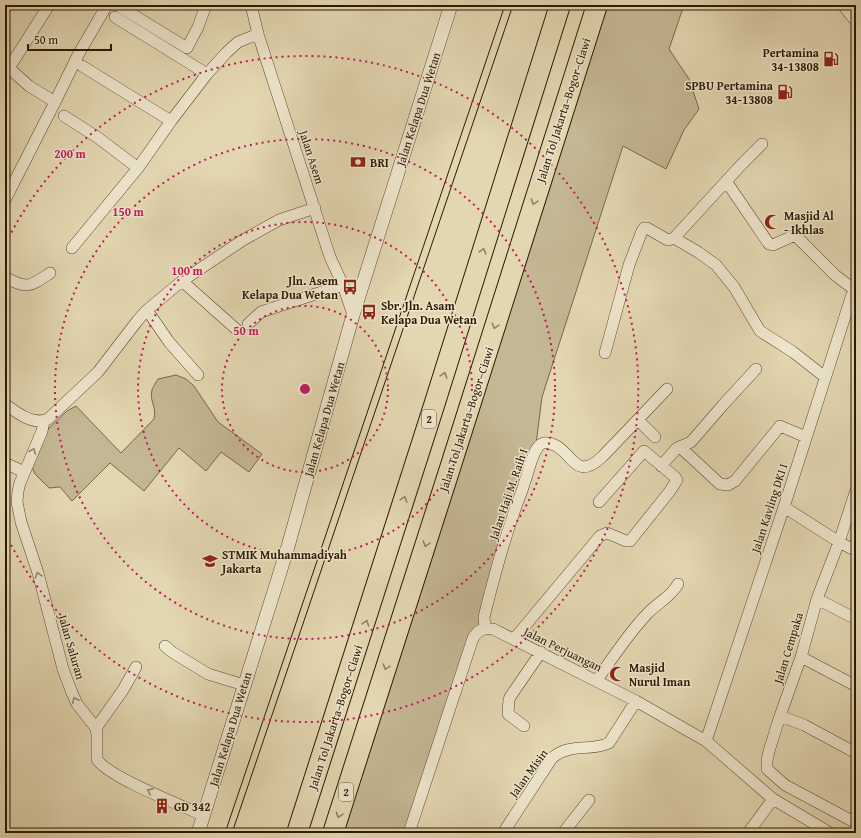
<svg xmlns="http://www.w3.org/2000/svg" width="861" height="838" viewBox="0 0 861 838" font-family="'Gentium Book Plus',serif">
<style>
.green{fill:#c4b793;stroke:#78684b}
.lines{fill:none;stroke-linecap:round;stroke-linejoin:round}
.minor-casing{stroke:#5a482e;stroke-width:12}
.tertiary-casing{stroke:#5a482e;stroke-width:14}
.motorway-casing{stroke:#2c1903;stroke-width:22}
.minor{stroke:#ede5cc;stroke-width:11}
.tertiary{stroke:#ede5cc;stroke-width:13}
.motorway{stroke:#e3d7b1;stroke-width:20}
.tram{stroke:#2c1903;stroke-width:1}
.oneway{stroke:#918263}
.oneway2{stroke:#968972}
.ring{fill:none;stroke:#c2185b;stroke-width:2;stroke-dasharray:2 4}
.labels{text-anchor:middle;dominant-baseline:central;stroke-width:3;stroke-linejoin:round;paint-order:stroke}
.shield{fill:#ede5cc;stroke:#66563f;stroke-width:1}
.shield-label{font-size:11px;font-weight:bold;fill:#2c1903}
.poi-label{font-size:12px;font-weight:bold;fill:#2c1903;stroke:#ede5cc;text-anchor:start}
.street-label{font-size:12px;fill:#2c1903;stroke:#ede5cc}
.centre{fill:#c2185b;stroke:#ede5cc;stroke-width:2}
.ring-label{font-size:12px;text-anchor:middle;font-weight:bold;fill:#c2185b;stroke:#ede5cc;stroke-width:3;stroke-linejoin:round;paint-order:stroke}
</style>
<rect width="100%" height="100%" fill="#e3d7b1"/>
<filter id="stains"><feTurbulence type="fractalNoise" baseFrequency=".005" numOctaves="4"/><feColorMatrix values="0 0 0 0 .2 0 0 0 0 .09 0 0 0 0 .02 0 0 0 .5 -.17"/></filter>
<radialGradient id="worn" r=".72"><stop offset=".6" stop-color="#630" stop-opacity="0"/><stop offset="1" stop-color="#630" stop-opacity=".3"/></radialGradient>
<path class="green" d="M 596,5 L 684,5 L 669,49 L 689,79 L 699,109 L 684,130 L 666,169 L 623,146 L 542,397 L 535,452 L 481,629 L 409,833 L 333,833 Z
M 176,375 L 186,379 L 194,386 L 218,422 L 262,454 L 249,472 L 221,452 L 206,471 L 179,448 L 144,491 L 110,463 L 72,501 L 60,487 L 49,488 L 35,474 L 31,465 L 48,429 L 67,411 L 76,406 L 121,453 L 154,419 C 157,407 149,401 152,390 C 153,387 156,382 158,379 Z"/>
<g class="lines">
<g class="minor-casing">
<path id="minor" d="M 117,5 L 187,48 L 198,27 L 206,5
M 251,5 L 258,34 L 330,257 L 343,285 L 353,315
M 115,17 L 207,74
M 82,66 L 171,121
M 55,102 L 78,55 L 107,5
M 64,116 L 97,137 L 138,168
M 726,181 L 769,244 L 773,245 L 795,235 L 835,275 L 856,291
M 5,200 L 55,102 L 29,86 L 10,69 L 11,65 L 49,5
M 674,238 L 698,252 L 716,265 L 734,287 L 760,331 L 793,352 L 825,377
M 72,248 L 138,168 L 171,121 L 207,74 L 226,53 L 238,42 L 258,34
M 5,277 C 27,290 31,286 50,273
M 182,281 L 236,329
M 147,310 L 169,342 L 198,375
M 248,324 L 261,312 L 267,310 L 343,285
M 605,353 L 629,265 L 642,231 L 644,228 L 647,228 L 666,239 L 669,240 L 674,238 L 741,165 L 762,144
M 5,404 C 16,412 33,426 48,419 L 98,372 L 138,320 L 147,310 L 182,281 L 243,240 L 279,220 L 315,208
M 638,420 L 655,437
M 44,421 L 42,431 L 20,483 L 18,491 L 17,502 L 21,522 L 38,573 L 63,669 L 72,693 L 77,704 L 96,728 L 97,735 L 97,759 C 106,776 182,806 203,815
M 680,447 L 720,484 L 728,485 L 735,481 L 780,426 L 806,437
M 5,463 L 24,472
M 661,466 L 677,448 L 691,442 L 723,405 L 756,369
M 856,490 L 839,542 L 817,599 L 801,657 L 780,716 L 769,751 L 767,760 L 767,769 L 785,785 L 856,823
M 784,507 L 839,542 L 856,551
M 817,599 L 856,619
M 485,628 L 484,617 L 486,609 C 494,578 502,546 513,516 C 516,504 522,493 525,481 C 529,471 531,456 538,447 C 540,444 544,442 548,443 C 573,447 573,485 603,456 L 667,389
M 514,639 L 600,536 L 607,533 L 626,541 L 630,541 L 670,491 L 677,480 L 675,477 L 644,451 L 599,502
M 165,646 L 172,652 L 208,674 L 244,685
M 801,657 L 856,686
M 597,680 C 613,657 628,634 647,614 C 657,603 671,597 678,584
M 780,716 L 804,725 L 856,753
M 524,726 L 508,714 L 509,700 L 510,697 L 541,652
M 96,728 L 123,690 L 136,667
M 706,741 L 784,507 L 856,282
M 409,833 L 473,638 C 478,630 483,628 493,629 L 636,701 L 706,741 L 773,799 L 830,833
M 503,833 L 552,758 C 570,742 592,752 609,743 L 636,701
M 563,833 L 589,800
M 748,833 L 773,799"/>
</g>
<g class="tertiary-casing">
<path id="tertiary" d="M 844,5 L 856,20
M 198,833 L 287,550 L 353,315 L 451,5"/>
</g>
<g class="motorway-casing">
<path id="motorway" d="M 297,833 C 387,558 473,281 560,5
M 333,833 L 451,465 L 597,5"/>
</g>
<use href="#minor" class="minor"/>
<use href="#tertiary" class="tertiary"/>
<use href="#motorway" class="motorway"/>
<path class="tram" d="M 225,833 L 505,5
M 232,833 L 513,5"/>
</g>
<defs><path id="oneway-chevron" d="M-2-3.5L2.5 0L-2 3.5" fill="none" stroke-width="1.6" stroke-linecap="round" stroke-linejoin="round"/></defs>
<g class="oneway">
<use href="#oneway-chevron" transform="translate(534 202) rotate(108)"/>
<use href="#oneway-chevron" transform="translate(483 251) rotate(-73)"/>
<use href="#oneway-chevron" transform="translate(495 326) rotate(108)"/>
<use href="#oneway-chevron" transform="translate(444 375) rotate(-72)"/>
<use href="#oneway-chevron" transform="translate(404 499) rotate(-73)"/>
<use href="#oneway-chevron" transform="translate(426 544) rotate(108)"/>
<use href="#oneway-chevron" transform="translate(366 623) rotate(-72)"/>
<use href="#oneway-chevron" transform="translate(386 667) rotate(108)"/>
<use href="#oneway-chevron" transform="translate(339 815) rotate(108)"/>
</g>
<g class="oneway2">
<use href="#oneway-chevron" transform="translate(33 451) rotate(-67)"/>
<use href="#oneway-chevron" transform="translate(38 575) rotate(-107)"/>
<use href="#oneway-chevron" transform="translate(75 700) rotate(-116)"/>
<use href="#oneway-chevron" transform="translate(150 791) rotate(-154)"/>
</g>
<g class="ring">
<circle cx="305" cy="389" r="83"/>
<circle cx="305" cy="389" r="167"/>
<circle cx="305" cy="389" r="250"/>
<path d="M6 243A333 333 0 1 1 6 535"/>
</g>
<defs>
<g id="fuel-bare" transform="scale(1.2)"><path d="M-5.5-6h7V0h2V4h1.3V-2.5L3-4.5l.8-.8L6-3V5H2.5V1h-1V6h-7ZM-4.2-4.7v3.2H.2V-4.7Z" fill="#8f2418" stroke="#ede5cc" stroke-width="2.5" paint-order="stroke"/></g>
<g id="bank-bare" transform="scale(1.2)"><path d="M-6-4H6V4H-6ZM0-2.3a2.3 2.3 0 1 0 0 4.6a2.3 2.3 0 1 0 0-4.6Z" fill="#8f2418" stroke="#ede5cc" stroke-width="2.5" paint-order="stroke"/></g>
<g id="mosque-bare" transform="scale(1.2)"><path d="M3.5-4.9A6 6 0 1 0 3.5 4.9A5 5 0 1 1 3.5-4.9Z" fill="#8f2418" stroke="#ede5cc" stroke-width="2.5" paint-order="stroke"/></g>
<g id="bus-bare" transform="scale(1.2)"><path d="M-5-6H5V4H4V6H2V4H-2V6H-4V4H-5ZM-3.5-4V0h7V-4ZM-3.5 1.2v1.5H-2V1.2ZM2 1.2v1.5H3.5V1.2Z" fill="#8f2418" stroke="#ede5cc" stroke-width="2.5" paint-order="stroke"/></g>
<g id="university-bare" transform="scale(1.2)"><path d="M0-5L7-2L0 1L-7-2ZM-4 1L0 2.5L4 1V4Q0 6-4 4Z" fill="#8f2418" stroke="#ede5cc" stroke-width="2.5" paint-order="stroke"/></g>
<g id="building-bare" transform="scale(1.2)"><path d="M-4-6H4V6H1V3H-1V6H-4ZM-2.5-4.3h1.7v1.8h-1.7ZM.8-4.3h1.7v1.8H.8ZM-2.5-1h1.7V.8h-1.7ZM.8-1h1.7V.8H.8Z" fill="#8f2418" stroke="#ede5cc" stroke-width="2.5" paint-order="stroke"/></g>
</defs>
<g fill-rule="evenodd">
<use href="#fuel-bare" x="831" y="59"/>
<use href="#fuel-bare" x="785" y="92"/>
<use href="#bank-bare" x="358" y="162"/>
<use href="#mosque-bare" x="772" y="222"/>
<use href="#bus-bare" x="350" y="287"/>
<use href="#bus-bare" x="369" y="312"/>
<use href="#university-bare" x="210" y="561"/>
<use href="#mosque-bare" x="617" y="674"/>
<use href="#building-bare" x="162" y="806"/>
</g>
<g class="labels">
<g class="shield">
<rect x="422" y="410" width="14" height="18" rx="3"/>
<rect x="339" y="783" width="14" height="18" rx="3"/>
</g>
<g class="shield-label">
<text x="429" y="419">2</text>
<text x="346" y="792">2</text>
</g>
<g class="poi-label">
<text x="819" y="52" text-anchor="end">Pertamina<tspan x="819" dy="14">34-13808</tspan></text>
<text x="773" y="85" text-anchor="end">SPBU Pertamina<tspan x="773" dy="14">34-13808</tspan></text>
<text x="370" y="162">BRI</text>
<text x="784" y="215">Masjid Al<tspan x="784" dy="14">- Ikhlas</tspan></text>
<text x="338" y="280" text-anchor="end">Jln. Asem<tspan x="338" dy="14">Kelapa Dua Wetan</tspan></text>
<text x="381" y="305">Sbr. Jln. Asam<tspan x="381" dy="14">Kelapa Dua Wetan</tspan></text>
<text x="222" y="554">STMIK Muhammadiyah<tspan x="222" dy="14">Jakarta</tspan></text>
<text x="629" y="667">Masjid<tspan x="629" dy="14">Nurul Iman</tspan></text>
<text x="174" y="806">GD 342</text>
</g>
<g class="street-label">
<text transform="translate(418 109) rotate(-72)">Jalan Kelapa Dua Wetan</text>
<text transform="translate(563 110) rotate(-72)">Jalan Tol Jakarta–Bogor–Ciawi</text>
<text transform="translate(312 157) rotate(72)">Jalan Asem</text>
<text transform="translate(324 419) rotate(-74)">Jalan Kelapa Dua Wetan</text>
<text transform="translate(466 419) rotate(-72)">Jalan Tol Jakarta–Bogor–Ciawi</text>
<text transform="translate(508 494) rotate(-71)">Jalan Haji M. Raih I</text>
<text transform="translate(769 508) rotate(-72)">Jalan Kavling DKI I</text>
<text transform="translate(72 647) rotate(74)">Jalan Saluran</text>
<text transform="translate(788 648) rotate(-73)">Jalan Cempaka</text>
<text transform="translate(563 649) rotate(26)">Jalan Perjuangan</text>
<text transform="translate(335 717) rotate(-72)">Jalan Tol Jakarta–Bogor–Ciawi</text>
<text transform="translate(230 729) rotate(-73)">Jalan Kelapa Dua Wetan</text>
<text transform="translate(528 773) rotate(-54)">Jalan Misin</text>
</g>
</g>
<circle cx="305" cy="389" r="6" class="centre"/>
<g class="ring-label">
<text x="70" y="158">200 m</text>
<text x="128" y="216">150 m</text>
<text x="187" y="275">100 m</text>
<text x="246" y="335">50 m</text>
</g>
<rect width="861" height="838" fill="none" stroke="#e3d7b1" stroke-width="20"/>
<rect x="6" y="6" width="849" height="826" fill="none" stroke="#2c1903" stroke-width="2"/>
<rect x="10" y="10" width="841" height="818" fill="none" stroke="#2c1903"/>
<path d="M28 44v6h83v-6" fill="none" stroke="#2c1903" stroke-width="2"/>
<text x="34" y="44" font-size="12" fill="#2c1903" stroke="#ede5cc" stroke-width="3" paint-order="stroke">50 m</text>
<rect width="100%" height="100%" filter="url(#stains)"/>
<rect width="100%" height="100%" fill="url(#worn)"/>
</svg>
